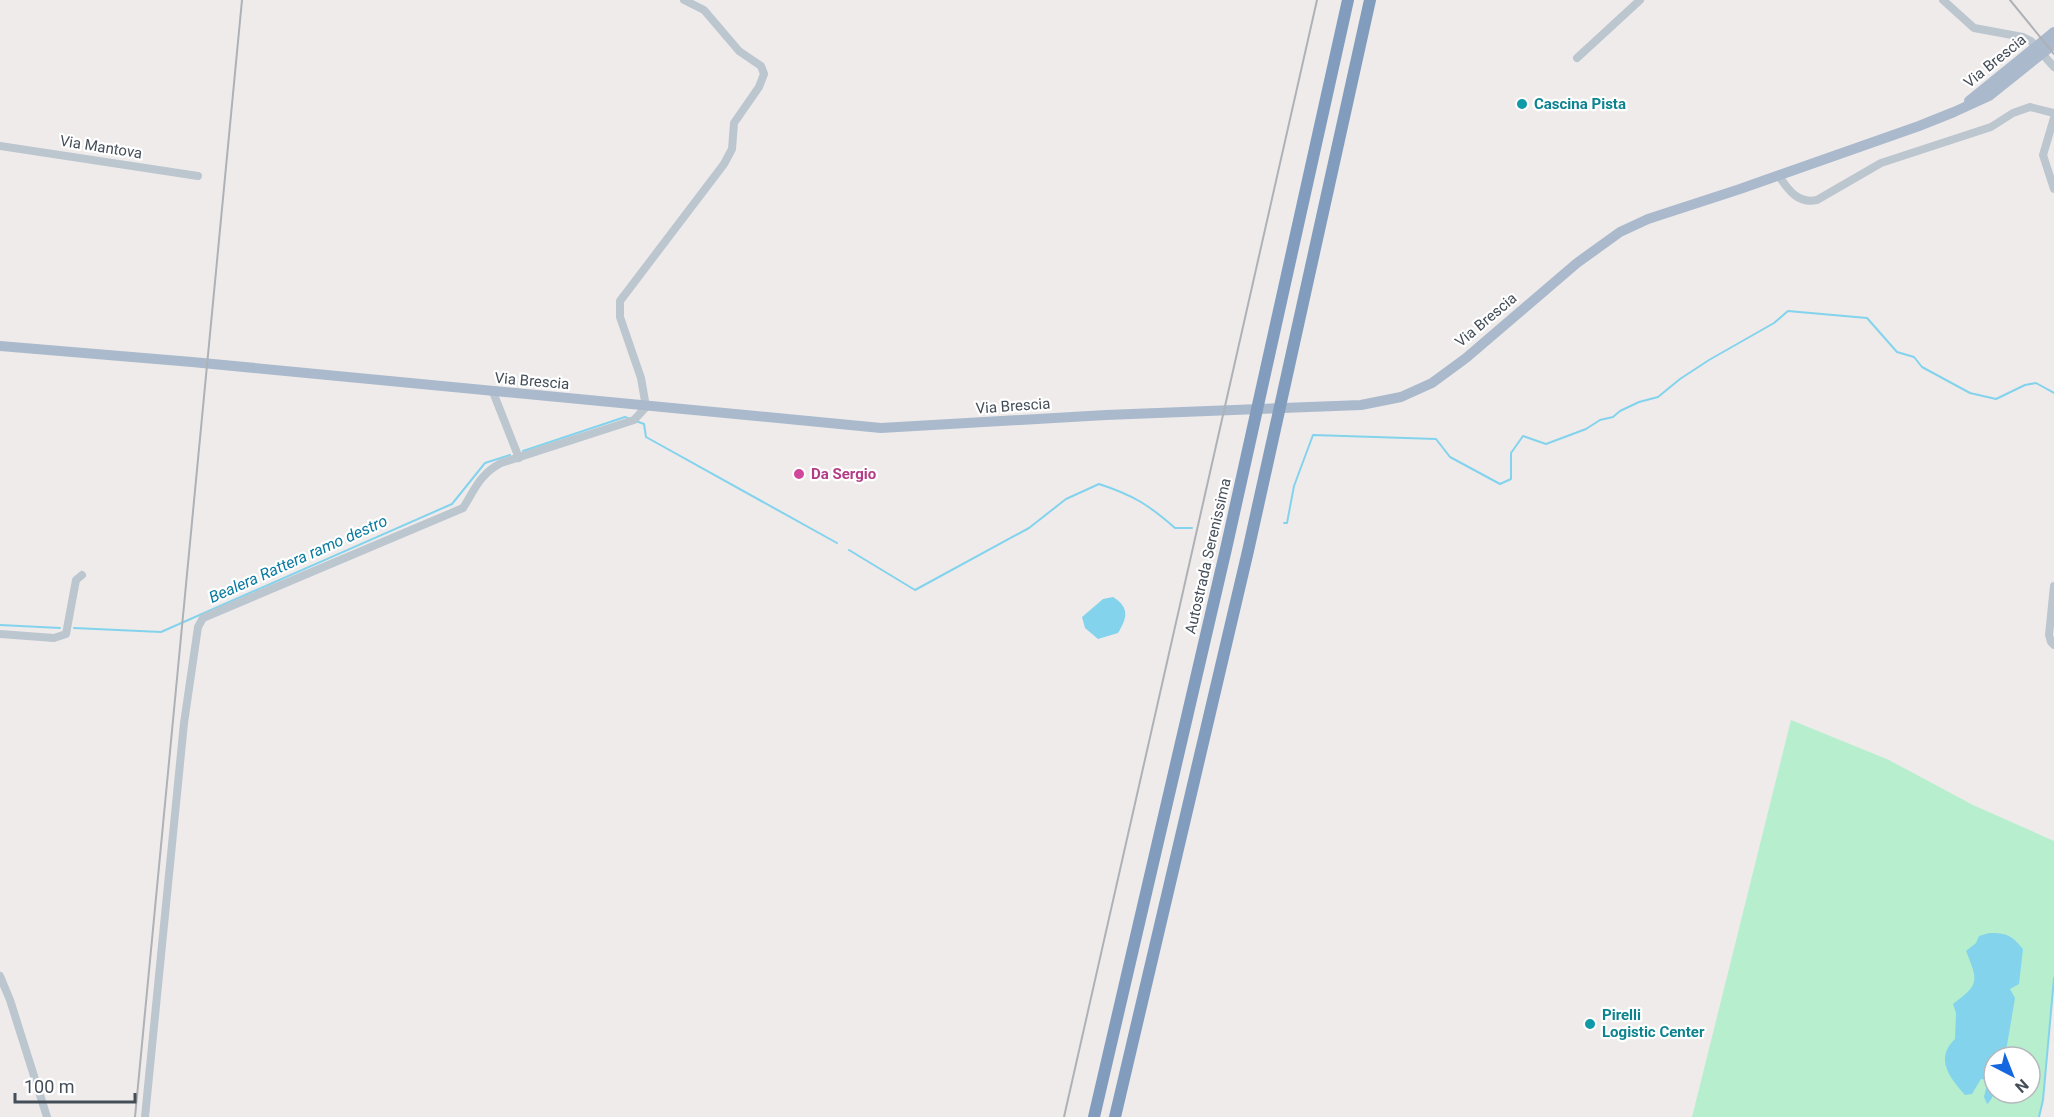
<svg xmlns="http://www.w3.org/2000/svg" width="2054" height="1117" viewBox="0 0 2054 1117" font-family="Roboto,sans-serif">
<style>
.green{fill:#b7efce;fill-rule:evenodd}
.water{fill:#83d3ed}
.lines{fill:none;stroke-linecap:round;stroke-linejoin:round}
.stream{stroke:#83d3ed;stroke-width:2}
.minor{stroke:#bcc6cf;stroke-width:8}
.major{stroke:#aabacc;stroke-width:10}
.highway{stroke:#819cbd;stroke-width:12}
.rail{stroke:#aeb1b6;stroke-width:2}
.culture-dot{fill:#0f9aa8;stroke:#fff;stroke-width:2}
.hotel-dot{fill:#d1479c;stroke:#fff;stroke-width:2}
.labels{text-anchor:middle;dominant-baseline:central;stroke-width:4.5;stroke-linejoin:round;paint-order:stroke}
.street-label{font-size:15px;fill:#444e59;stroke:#fff}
.culture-label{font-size:15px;font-weight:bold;fill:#0d838f;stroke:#fff;text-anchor:start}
.hotel-label{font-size:15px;font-weight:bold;fill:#b23c85;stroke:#fff;text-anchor:start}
.water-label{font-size:16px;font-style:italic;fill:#097ba0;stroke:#fff}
</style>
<rect width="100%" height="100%" fill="#efebeb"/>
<path class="green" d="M 1791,720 L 1889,760 L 1973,805 L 2054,841 L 2054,978 L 2043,1100 L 2039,1117 L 1692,1117 ZM 1994,1057 L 2030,1057 L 2030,1093 L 1994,1093 Z"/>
<path class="water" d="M 1113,597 C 1129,607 1128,617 1118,633 L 1098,639 L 1085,628 L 1082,617 L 1103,599 Z
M 1989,933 C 2007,933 2011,935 2023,949 L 2019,984 L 2010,989 L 2015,998 L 2005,1057 L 1994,1057 C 1994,1071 1999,1095 1987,1104 L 1984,1097 L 1988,1080 L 1981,1079 L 1972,1094 L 1965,1095 C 1950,1078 1934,1059 1955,1039 L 1956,1013 L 1953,1004 C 1980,984 1978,981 1966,951 L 1976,943 L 1979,936 Z"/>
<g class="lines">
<path class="stream" d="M 636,421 L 644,424 L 646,437 L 837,543
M 523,451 L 625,417 L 630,419
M 1284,523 L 1287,523 L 1294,486 L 1313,435 L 1436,439 L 1450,457 L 1500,484 L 1511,479 L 1511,453 L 1523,436 L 1546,444 L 1586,429 L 1600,420 L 1613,417 L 1620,411 L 1639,402 L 1658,397 L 1680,379 L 1709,360 L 1774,323 L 1788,311 L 1867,318 L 1897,352 L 1914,357 L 1922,367 L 1970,393 L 1996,399 L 2025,385 L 2036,383 L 2054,393
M 849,550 L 915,590 L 1029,528 L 1066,499 L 1099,484 C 1133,495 1149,505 1175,528 L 1192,528
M 0,625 L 60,628
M 74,628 L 161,632 L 452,504 L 485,463 L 510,455
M 2039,1117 L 2043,1100 L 2054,978"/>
<path class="minor" d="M 1943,0 L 1974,28 L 2023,37 L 2031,41 L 2054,67
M 1577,58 L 1640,0
M 2054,118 L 2043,155 L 2054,189
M 0,146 L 198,176
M 1779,176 C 1788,190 1798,204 1817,200 L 1881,163 L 1991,127 L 2013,113 L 2030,107 L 2054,113
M 493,392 L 519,458
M 2054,586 L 2049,635 L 2051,642 L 2054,645
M 0,634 L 54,638 L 66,634 L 76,580 L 82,575
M 0,976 L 10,1000 L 47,1117
M 145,1117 L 184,723 L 198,627 L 203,618 L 463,508 C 475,489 480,474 501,463 L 634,420 L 646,407 L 641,378 L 620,317 L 620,301 L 724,164 L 732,149 L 734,123 L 759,87 L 764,74 L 761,66 L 739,51 L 704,10 L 684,0"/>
<path class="major" d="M 1969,101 L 2054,32
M 0,346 L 192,362 L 881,428 L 1106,415 L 1361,405 L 1401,397 L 1432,383 L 1466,358 L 1577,263 L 1620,232 L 1648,219 L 1740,189 L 1919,126 L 1954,112 L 1989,96 L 2054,44"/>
<path class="highway" d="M 1094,1117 L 1226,549 L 1348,0
M 1115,1117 L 1248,551 L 1370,0"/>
<path class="rail" d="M 2010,0 L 2054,54
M 135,1117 L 242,0
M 1064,1117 L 1317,0"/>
</g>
<g class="culture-dot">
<circle cx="1522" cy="104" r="6"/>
<circle cx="1590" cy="1024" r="6"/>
</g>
<circle class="hotel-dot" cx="799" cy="474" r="6"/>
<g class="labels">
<g class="street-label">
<text transform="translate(1995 61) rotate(-39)">Via Brescia</text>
<text transform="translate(101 147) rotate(9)">Via Mantova</text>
<text transform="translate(1486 320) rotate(-40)">Via Brescia</text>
<text transform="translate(532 381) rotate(5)">Via Brescia</text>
<text transform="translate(1013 406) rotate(-4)">Via Brescia</text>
<text transform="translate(1208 556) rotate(-77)">Autostrada Serenissima</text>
</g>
<g class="culture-label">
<text x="1534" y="104">Cascina Pista</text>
<text x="1602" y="1015">Pirelli<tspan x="1602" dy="17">Logistic Center</tspan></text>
</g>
<g class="hotel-label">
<text x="811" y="474">Da Sergio</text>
</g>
<g class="water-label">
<text transform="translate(298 559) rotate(-24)">Bealera Rattera ramo destro</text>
</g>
</g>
<g transform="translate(2012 1075) rotate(138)"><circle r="28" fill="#ffffff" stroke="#b4b8bd" stroke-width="1.5"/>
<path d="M0-4.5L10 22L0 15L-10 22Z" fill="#1567df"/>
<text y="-9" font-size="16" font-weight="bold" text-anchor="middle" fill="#444e59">N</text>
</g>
<path d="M15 1093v9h120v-9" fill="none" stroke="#444e59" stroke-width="3"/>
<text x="24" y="1093" font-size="18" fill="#444e59" stroke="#ffffff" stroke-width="4.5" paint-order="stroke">100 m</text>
</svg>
